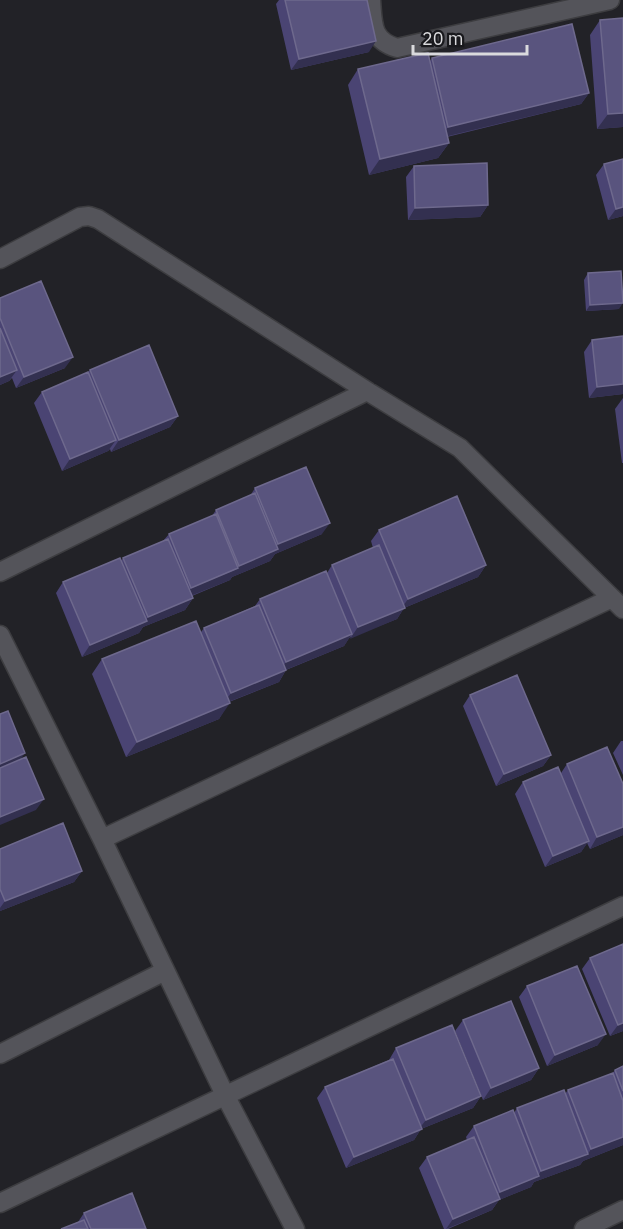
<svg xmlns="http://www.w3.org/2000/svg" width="623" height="1229" viewBox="0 0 623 1229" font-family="'IBM Plex Sans',sans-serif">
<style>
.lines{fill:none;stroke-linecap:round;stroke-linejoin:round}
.minor-casing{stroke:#3d3d40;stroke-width:21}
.minor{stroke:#54545a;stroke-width:18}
.wall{fill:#4a4473}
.shaded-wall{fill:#333050}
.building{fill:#59547e;stroke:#6e698d;stroke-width:1.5}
</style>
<rect width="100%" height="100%" fill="#222227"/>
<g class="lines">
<g class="minor-casing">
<path id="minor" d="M 371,0 C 373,24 371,40 397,48 L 610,0
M 0,259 L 80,217 L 89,216 L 98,219 L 367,391 L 460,448 L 623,609
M 0,572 L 367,391
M 0,635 L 102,839 L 226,1097 L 295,1229
M 102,839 L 612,598
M 0,1054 L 165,971
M 0,1203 L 623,906
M 584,1229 L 623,1210"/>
</g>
<use href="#minor" class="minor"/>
</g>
<path class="wall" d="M 279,0 L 367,0 L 369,52 L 291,70 L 276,4 Z
M 600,20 L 623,127 L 597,129 L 590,35 Z
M 432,58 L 589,93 L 581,104 L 447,137 L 449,143 L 438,158 L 369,175 L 348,85 L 358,69 L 430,61 Z
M 623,159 L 623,216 L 608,220 L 596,175 L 604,164 Z
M 414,166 L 488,205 L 480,217 L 408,220 L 406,177 Z
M 588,273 L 619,309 L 586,311 L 584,280 Z
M 0,298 L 65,368 L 16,388 L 12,378 L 9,381 L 0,385 Z
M 592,340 L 623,394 L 589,398 L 584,352 Z
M 90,370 L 178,416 L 170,427 L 111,452 L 110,449 L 108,451 L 62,471 L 34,403 L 42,392 L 88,372 Z
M 623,398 L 623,463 L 622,463 L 615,409 Z
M 255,488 L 322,534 L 275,554 L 270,561 L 232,577 L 230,580 L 192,596 L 193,598 L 185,610 L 143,627 L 139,633 L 82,657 L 56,593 L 63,582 L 121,561 L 123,558 L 163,541 L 169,534 L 212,516 L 216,510 L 250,496 Z
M 379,530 L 486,565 L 478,577 L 404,608 L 397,619 L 349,638 L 344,646 L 286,670 L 279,682 L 229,702 L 219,719 L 126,757 L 92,674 L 102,659 L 201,632 L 204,628 L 255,606 L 260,599 L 327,573 L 332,565 L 373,548 L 371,541 Z
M 470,695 L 551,755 L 543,766 L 496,786 L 463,706 Z
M 621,741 L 623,741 L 623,775 L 613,753 Z
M 567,764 L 623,784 L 623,835 L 590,849 L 587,843 L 581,852 L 545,867 L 515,794 L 523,782 L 561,773 Z
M 0,849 L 82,871 L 74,882 L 0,911 Z
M 590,958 L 623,1031 L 610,1036 L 582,969 Z
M 527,986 L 598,1045 L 547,1066 L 519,997 Z
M 463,1020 L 539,1068 L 531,1080 L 483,1100 L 455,1031 Z
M 396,1048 L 481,1096 L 473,1108 L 421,1129 L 414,1140 L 346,1168 L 317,1098 L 325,1087 L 389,1060 Z
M 623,1066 L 623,1145 L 583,1161 L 580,1165 L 534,1182 L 531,1187 L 499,1200 L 492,1210 L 448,1229 L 444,1229 L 419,1168 L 427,1157 L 467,1140 L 466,1137 L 474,1126 L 514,1113 L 517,1108 L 565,1094 L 568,1090 L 612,1074 L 615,1070 Z
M 84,1213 L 146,1229 L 61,1229 L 78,1222 Z"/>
<path class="shaded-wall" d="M 376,41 L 369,52 L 291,70 L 299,59 Z
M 589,93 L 581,104 L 440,138 L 448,127 Z
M 623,113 L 623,127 L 597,129 L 608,114 Z
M 449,143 L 438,158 L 369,175 L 380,159 Z
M 488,205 L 480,217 L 408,220 L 415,208 Z
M 623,207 L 623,216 L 608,220 L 616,209 Z
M 623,303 L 619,309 L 586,311 L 590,305 Z
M 73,357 L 65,368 L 16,388 L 24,377 Z
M 17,370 L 9,381 L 0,385 L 0,377 Z
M 623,384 L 623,394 L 589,398 L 597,387 Z
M 178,416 L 170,427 L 111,452 L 119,440 Z
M 116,440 L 108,451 L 62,471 L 70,459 Z
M 330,523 L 322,534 L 275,554 L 270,561 L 232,577 L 230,580 L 183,599 L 191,588 L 237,569 L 239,566 L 274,551 L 278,544 Z
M 486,565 L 478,577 L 404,608 L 397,619 L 350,639 L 358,627 L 401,609 L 408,599 Z
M 193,598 L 185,610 L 143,627 L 139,633 L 82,657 L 90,645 L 144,623 L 148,617 Z
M 352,634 L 344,646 L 278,673 L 286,662 Z
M 286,670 L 279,682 L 223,704 L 231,693 Z
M 230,703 L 219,719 L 126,757 L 137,742 Z
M 25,753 L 17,765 L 0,772 L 0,764 Z
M 551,755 L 543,766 L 496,786 L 504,774 Z
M 44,799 L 36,810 L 0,825 L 0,817 Z
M 623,827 L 623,835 L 590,849 L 597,837 Z
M 589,841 L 581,852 L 545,867 L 553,856 Z
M 82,871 L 74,882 L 0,911 L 0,908 L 5,901 Z
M 623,1023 L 623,1031 L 610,1036 L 618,1025 Z
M 606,1034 L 598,1045 L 547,1066 L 555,1055 Z
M 539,1068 L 531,1080 L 483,1100 L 491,1088 Z
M 481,1096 L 473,1108 L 421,1129 L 414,1140 L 346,1168 L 354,1157 L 418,1130 L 426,1120 Z
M 623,1137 L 623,1145 L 583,1161 L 580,1165 L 534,1182 L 531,1187 L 499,1200 L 492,1210 L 446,1229 L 453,1219 L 492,1202 L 500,1192 L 538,1176 L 541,1171 L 588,1154 L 591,1149 Z"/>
<path class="building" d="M 285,0 L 367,0 L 376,41 L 299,59 Z
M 623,18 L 623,113 L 608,114 L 600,20 Z
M 572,24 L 589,93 L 448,127 L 432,58 Z
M 428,53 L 449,143 L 380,159 L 358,69 Z
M 623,159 L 623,207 L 616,209 L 604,164 Z
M 487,163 L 488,205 L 415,208 L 414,166 Z
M 621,271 L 623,303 L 590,305 L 588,273 Z
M 41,281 L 73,357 L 24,377 L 0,318 L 0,298 Z
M 0,328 L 17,370 L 0,377 Z
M 623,336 L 623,384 L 597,387 L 592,340 Z
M 149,345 L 178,416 L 119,440 L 90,370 Z
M 88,372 L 116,440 L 70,459 L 42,392 Z
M 306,467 L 330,523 L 278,544 L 255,488 Z
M 255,493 L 278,549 L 239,566 L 216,510 Z
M 457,496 L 486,565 L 408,599 L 379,530 Z
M 216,514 L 238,568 L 191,588 L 169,534 Z
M 168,539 L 193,598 L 148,617 L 123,558 Z
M 379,545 L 405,608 L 358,627 L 332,565 Z
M 120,558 L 147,621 L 90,645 L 63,582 Z
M 326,571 L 352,634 L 286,662 L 260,599 Z
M 259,605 L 286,670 L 231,693 L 204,628 Z
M 196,621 L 230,703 L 137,742 L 102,659 Z
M 517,675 L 551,755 L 504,774 L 470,695 Z
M 8,711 L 25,753 L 0,764 L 0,714 Z
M 607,747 L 623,784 L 623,827 L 597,837 L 567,764 Z
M 26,757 L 44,799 L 0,817 L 0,768 Z
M 558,767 L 589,841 L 553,856 L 523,782 Z
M 63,823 L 82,871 L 5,901 L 0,889 L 0,849 Z
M 623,944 L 623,1023 L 618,1025 L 590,958 Z
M 577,966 L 606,1034 L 555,1055 L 527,986 Z
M 511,1001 L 539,1068 L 491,1088 L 463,1020 Z
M 452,1025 L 481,1096 L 426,1120 L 396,1048 Z
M 393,1059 L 422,1129 L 354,1157 L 325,1087 Z
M 623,1066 L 623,1091 L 615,1070 Z
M 613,1073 L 623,1101 L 623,1137 L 591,1149 L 568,1090 Z
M 564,1090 L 588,1154 L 541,1171 L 517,1108 Z
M 513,1110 L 539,1176 L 500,1192 L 474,1126 Z
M 474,1137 L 500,1199 L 453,1219 L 427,1157 Z
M 132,1193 L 146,1229 L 91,1229 L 84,1213 Z
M 84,1220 L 88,1229 L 61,1229 Z"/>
<path d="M413 45v9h114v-9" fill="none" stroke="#dadadd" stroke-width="3"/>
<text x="422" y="45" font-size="18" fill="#dadadd" stroke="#19191d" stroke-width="4.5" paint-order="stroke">20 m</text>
</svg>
